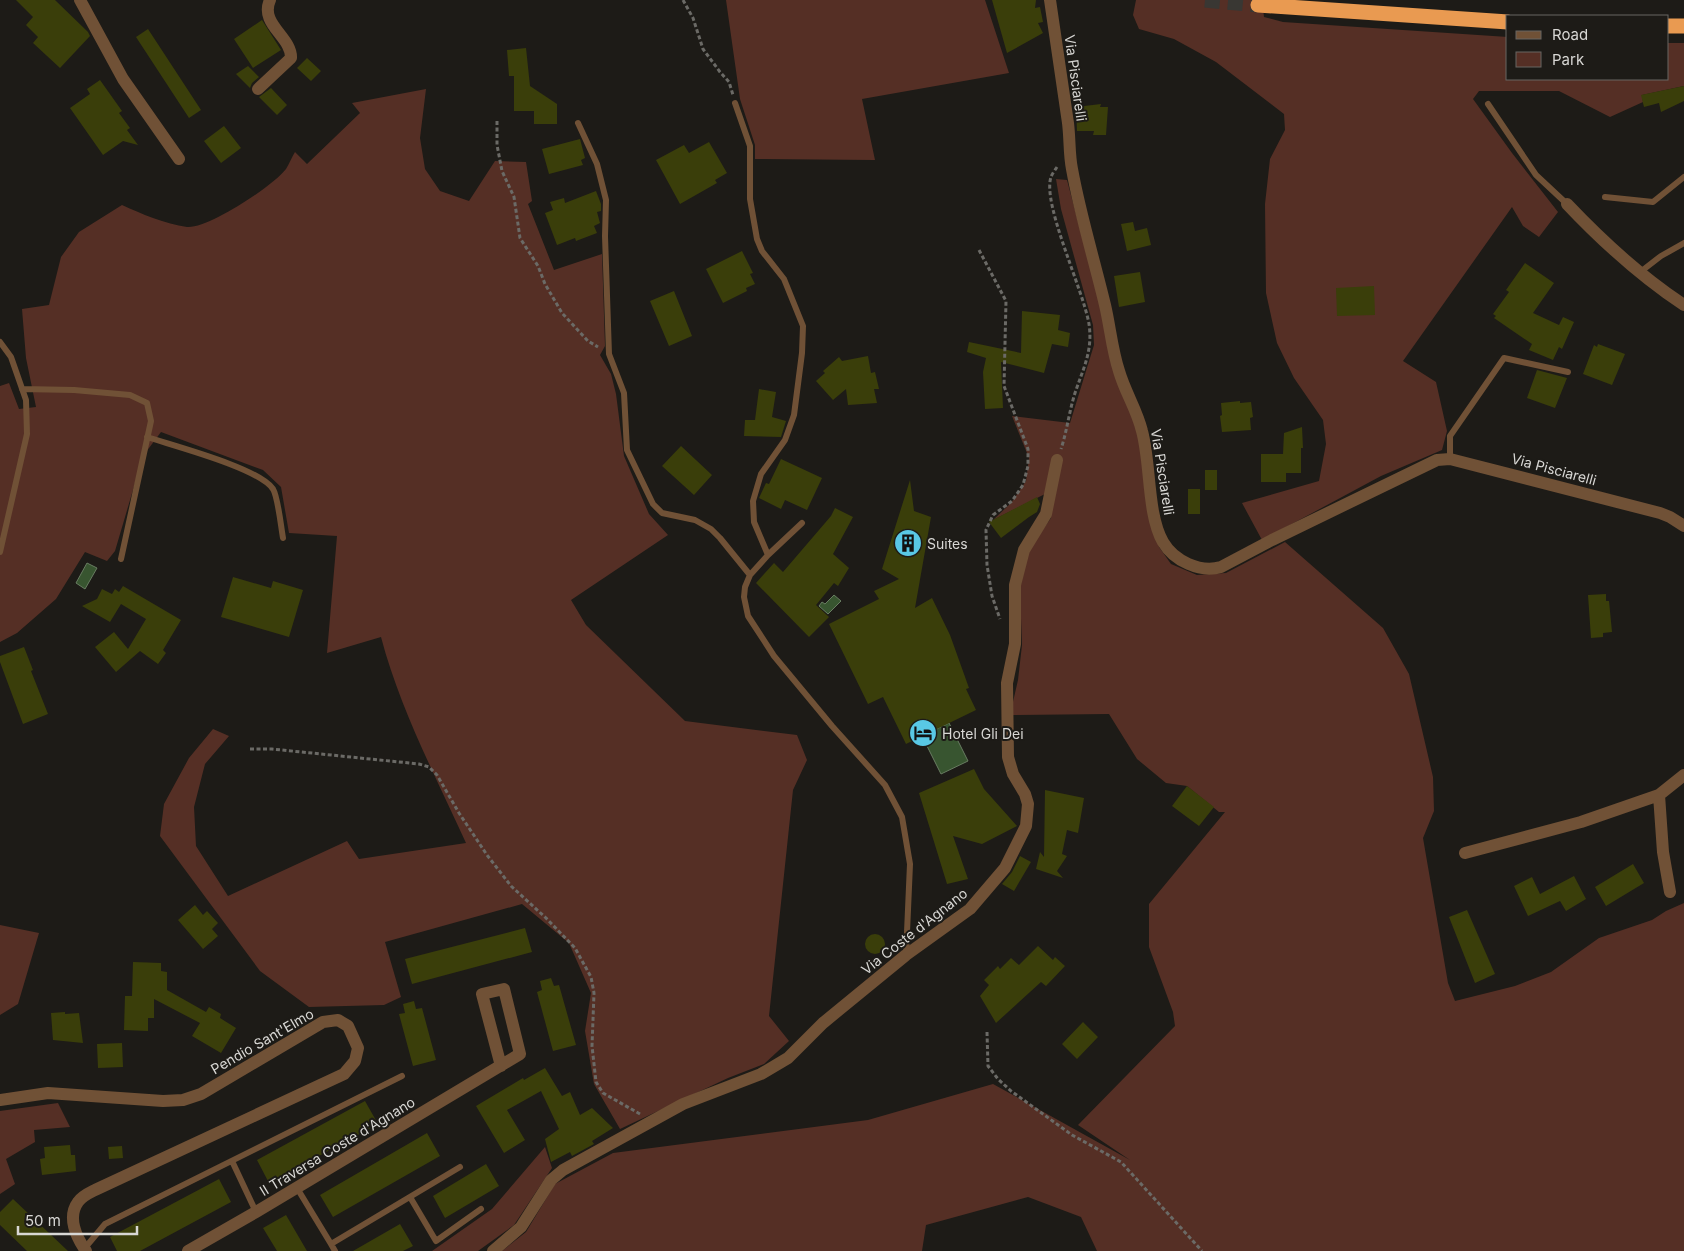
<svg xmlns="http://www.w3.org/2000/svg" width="1684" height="1251" viewBox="0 0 1684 1251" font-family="Inter,sans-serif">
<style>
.green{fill:#552f25}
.water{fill:#385530;stroke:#687c61}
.building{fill:#3a3e0a}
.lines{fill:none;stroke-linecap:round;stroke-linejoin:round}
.motorway-tunnel{stroke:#393733;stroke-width:15;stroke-dasharray:15 8;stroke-linecap:butt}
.path{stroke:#6b6a66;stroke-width:3;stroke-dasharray:4 2.5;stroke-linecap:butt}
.service{stroke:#705136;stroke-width:6}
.minor{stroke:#705136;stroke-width:12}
.motorway{stroke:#e99a51;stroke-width:15}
.labels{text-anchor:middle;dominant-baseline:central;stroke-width:4;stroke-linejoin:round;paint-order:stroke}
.street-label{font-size:14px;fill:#d8d7d4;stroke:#1d1b17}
.poi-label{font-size:14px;fill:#d8d7d4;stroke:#1d1b17;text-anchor:start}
</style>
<rect width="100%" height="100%" fill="#1d1b17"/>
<path class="green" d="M 726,0 L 985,0 L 1009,73 L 862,99 L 875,160 L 755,159 L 755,145 L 740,99 Z
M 1136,0 L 1262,0 L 1264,17 L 1283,22 L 1508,37 L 1508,79 L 1668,79 L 1668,43 L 1684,43 L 1684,86 L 1642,95 L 1643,102 L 1610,117 L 1559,91 L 1479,91 L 1473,99 L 1512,153 L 1558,212 L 1539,237 L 1523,226 L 1512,207 L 1403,361 L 1436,382 L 1447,431 L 1442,450 L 1381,476 L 1262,540 L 1242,503 L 1319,481 L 1326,444 L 1323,420 L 1294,378 L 1277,343 L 1266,293 L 1265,204 L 1270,159 L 1285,130 L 1284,114 L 1216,62 L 1174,39 L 1139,29 L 1133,15 Z
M 426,89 L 420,138 L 425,169 L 440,191 L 469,201 L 495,161 L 526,162 L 532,201 L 528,204 L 554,270 L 602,254 L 605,346 L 600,355 L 611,374 L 616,394 L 624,456 L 649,514 L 668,535 L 571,600 L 586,625 L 685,721 L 797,735 L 807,760 L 793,790 L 769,1016 L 789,1041 L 764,1064 L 728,1078 L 620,1129 L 594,1084 L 585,1031 L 591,993 L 569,943 L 522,904 L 385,942 L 401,997 L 384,1005 L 309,1007 L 260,971 L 160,836 L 164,804 L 189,758 L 213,729 L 229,736 L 205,764 L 194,807 L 196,846 L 228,896 L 347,841 L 359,859 L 466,843 C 435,775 400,709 381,637 L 327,653 L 337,536 L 289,533 L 281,487 L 263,470 L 161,432 L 143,456 L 115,551 L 107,561 L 85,552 L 56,599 L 17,633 L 0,642 L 0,386 L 9,383 L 19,409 L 36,407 L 26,358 L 22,309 L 49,305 L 61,257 L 79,232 L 122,205 C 142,214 165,224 187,227 C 208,229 273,186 286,169 C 289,164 292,157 295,152 L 307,164 L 360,113 L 352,103 Z
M 1056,179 L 1067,180 L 1102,312 L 1138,435 L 1159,547 L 1171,564 L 1197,575 L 1226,573 L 1285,542 L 1383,628 L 1409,674 L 1433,777 L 1434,811 L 1423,838 L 1448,983 L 1455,1001 L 1515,986 L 1551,972 L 1599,938 L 1652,920 L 1666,911 L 1684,903 L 1684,1251 L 1097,1251 L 1081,1217 L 1028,1197 L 926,1225 L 922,1251 L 502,1251 L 526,1232 L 555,1184 L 613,1153 L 868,1120 L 993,1084 L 1130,1160 L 1078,1125 L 1175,1026 L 1173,1012 L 1149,947 L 1149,904 L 1225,812 L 1219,812 L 1187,786 L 1166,783 L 1137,759 L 1109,714 L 1010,715 L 1018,680 L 1022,645 L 1020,592 L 1025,555 L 1051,518 L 1053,490 L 993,520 L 1011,503 L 1026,481 L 1029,458 L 1012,416 L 1070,423 L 1094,345 L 1093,325 L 1061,209 Z
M 0,925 L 39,933 L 18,1004 L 0,1015 Z
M 58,1103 L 70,1127 L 34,1130 L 35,1142 L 6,1159 L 15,1184 L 0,1194 L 0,1111 Z
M 545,1147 L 552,1168 L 514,1225 L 478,1251 L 432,1251 L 492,1209 Z"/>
<path class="water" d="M 87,563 L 97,568 L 85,589 L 76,583 Z
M 834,595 L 841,601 L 828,614 L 819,606 L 822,602 L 825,604 Z
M 949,723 L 968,761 L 941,774 L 922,736 Z"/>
<path class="building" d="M 16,0 L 55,0 L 88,32 L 90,36 L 60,68 L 33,43 L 38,37 L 26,25 L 33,17 Z
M 992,0 L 1036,0 L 1035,8 L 1040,7 L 1043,22 L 1038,23 L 1043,33 L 1007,53 Z
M 262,20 L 281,50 L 253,68 L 234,39 Z
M 148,29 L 201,110 L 189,118 L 136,37 Z
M 526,48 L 530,86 L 557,104 L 557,124 L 534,124 L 534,111 L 514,111 L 514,76 L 509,76 L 507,50 Z
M 307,58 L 321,71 L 311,81 L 297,68 Z
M 248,66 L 259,77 L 252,83 L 250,88 L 236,74 Z
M 100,80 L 122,111 L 119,113 L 130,128 L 127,130 L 138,145 L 123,141 L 103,155 L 70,108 L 90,94 L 87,89 Z
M 1684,86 L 1684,101 L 1661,112 L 1659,103 L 1644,107 L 1641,95 Z
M 271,88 L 287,105 L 277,115 L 259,97 Z
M 1101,104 L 1100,107 L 1108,107 L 1106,135 L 1093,135 L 1094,131 L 1077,131 L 1076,107 Z
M 224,126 L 241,148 L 221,163 L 204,141 Z
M 580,139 L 585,158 L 581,160 L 583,165 L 549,174 L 542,149 Z
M 709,142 L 727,173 L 715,180 L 717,183 L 680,204 L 656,160 L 684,145 L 689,153 Z
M 596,191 L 601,204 L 601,211 L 597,212 L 600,223 L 594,226 L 597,233 L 576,241 L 575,238 L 557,245 L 545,213 L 553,210 L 550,202 L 564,198 L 565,203 Z
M 1133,222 L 1135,231 L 1147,228 L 1151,245 L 1127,251 L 1121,224 Z
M 742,251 L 753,273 L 750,274 L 755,284 L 746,288 L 747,291 L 723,303 L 706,269 Z
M 1525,263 L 1554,283 L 1533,313 L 1559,325 L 1563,317 L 1574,322 L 1562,349 L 1559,347 L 1553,360 L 1529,350 L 1532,344 L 1494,318 L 1496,316 L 1493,314 L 1509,292 L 1506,290 Z
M 1140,272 L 1145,302 L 1119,307 L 1114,276 Z
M 1374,286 L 1375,315 L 1337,316 L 1336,288 Z
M 674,291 L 692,336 L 669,346 L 650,301 Z
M 1022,311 L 1060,315 L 1058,330 L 1070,333 L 1068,347 L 1052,344 L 1044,373 L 1001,362 L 1003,408 L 985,409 L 983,372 L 986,358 L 967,352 L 969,342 L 1021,353 Z
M 1598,344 L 1625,354 L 1612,385 L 1583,374 L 1594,345 L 1597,347 Z
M 868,356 L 871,373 L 875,372 L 879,389 L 874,389 L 877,403 L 848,405 L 846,389 L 833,400 L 816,381 L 825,373 L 823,371 L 839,357 L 842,361 Z
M 1537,370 L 1567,378 L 1555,408 L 1527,398 Z
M 759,389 L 776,392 L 772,417 L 786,421 L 781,437 L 744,436 L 745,420 L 755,420 Z
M 1240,401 L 1240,403 L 1251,402 L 1253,417 L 1250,418 L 1251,430 L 1222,432 L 1220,416 L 1222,415 L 1221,403 Z
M 1302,427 L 1303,448 L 1301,448 L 1301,473 L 1286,473 L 1286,482 L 1261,482 L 1261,454 L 1283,454 L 1284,433 Z
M 681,446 L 712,475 L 694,495 L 662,466 Z
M 781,459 L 822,478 L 807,510 L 785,500 L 781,509 L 759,498 L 766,483 L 769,484 Z
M 1205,470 L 1217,470 L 1217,490 L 1205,490 Z
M 910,480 L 914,511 L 931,517 L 915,608 L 932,598 L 950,635 L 969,688 L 966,689 L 976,710 L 906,744 L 883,697 L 868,704 L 829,624 L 879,599 L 874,591 L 899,579 L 882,569 Z
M 1188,489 L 1200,489 L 1200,514 L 1188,514 Z
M 1037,497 L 1040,504 L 1037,512 L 1029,517 L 1001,538 L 989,522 Z
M 835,508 L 853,517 L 833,554 L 849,568 L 838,586 L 834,583 L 816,605 L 829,617 L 809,637 L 756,583 L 774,563 L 783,572 L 831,516 Z
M 233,577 L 271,588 L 273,581 L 303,590 L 289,637 L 221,617 Z
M 123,586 L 181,620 L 163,650 L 166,653 L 158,664 L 140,651 L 116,672 L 95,647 L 114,632 L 128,649 L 146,619 L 121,604 L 110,622 L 82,606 L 97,599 L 102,589 L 112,594 L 115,589 L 119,592 Z
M 1606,594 L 1606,601 L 1609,601 L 1612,632 L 1603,633 L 1603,637 L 1591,638 L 1588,595 Z
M 24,647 L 33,670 L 31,671 L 48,714 L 23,724 L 0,662 L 0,656 Z
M 974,769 L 984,789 L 1017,826 L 982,844 L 953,836 L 968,879 L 947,884 L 919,793 Z
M 1187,786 L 1214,807 L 1199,826 L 1172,806 Z
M 1045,790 L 1084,798 L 1078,833 L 1067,830 L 1062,854 L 1067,856 L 1057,871 L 1063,878 L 1036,869 L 1040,852 L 1044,857 Z
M 1020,856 L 1031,862 L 1014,891 L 1002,884 L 1012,872 Z
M 1633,864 L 1644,883 L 1606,906 L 1595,887 Z
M 1574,876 L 1586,899 L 1566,911 L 1560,901 L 1528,916 L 1514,886 L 1532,877 L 1540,894 Z
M 195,905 L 203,915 L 207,911 L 218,923 L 212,929 L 218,936 L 203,949 L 178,920 Z
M 1467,910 L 1495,974 L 1475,983 L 1449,917 Z
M 525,928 L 532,952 L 412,984 L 405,959 Z
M865 944a10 10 0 1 1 20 0a10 10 0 1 1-20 0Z
M 1038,946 L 1053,960 L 1055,957 L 1065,966 L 1046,986 L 1041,982 L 996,1023 L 980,996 L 989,985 L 984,980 L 998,966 L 1000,969 L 1011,958 L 1019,965 Z
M 133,962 L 161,963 L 161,971 L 167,972 L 167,990 L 206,1012 L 209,1007 L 221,1014 L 220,1018 L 236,1028 L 221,1053 L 192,1036 L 200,1023 L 154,999 L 154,1018 L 148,1018 L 148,1031 L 124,1030 L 125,996 L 132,996 Z
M 551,978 L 554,986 L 559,985 L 576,1045 L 553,1051 L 537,992 L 542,990 L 540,981 Z
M 414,1001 L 416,1009 L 422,1008 L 436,1060 L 413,1066 L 399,1014 L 405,1013 L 403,1004 Z
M 65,1012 L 65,1014 L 79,1013 L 83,1043 L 53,1040 L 51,1013 Z
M 1083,1022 L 1098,1037 L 1077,1059 L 1062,1044 Z
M 122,1043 L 123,1067 L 98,1068 L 97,1044 Z
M 545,1068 L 562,1096 L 570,1092 L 580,1115 L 592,1108 L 613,1128 L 592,1141 L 594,1144 L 572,1156 L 570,1152 L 551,1162 L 545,1139 L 559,1129 L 541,1091 L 507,1110 L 525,1140 L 504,1153 L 476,1106 L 523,1078 L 524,1080 Z
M 365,1101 L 378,1124 L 269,1183 L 257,1160 Z
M 427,1133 L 440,1156 L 333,1217 L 320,1195 Z
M 70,1145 L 71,1155 L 75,1155 L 76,1171 L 42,1175 L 40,1159 L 45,1158 L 44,1147 Z
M 122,1146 L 123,1158 L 109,1159 L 108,1147 Z
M 486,1164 L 499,1186 L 445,1218 L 433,1196 Z
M 219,1179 L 231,1202 L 140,1251 L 117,1251 L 110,1237 Z
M 13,1199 L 68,1251 L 27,1251 L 0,1225 L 0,1212 Z
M 286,1215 L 307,1251 L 277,1251 L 263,1228 Z
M 400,1224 L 413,1246 L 403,1251 L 353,1251 Z"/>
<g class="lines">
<path class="motorway-tunnel" d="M 1205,0 L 1258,5"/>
<path class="path" d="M 683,0 L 693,18 L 703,49 L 720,72 L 729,82 L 733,95
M 497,121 L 497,145 L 502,171 L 514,197 L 520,238 L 538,266 L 545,284 L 562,313 L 588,341 L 598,347
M 1057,167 C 1055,170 1052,174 1051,177 C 1042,204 1083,289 1089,324 C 1093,351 1083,369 1075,393 C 1069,412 1067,431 1061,449
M 979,250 L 1006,301 L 1004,386 L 1028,449 L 1028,466 L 1023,485 L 1012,501 L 993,515 L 986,530 L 987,565 L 992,596 L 1000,619
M 250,749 L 272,749 L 419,764 L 429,767 L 437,775 L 459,813 L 487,855 L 511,886 L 546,918 L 575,948 L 591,977 L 594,993 L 592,1046 L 596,1082 L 603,1093 L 640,1114
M 987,1032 L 988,1066 L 998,1079 L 1011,1091 L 1072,1135 L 1121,1162 L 1202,1251"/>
<path class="service" d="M 735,103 L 750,146 L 750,199 L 757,239 L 762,251 L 784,279 L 803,326 L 802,353 L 794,415 L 785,440 L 761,474 L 753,501 L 754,522 L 768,555 L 750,575 L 745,587 L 744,597 L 748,616 L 774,656 L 832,726 L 885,785 L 902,817 L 910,864 L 906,955
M 1488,104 L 1536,175 L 1567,204
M 578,123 L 597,164 L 606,200 L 605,236 L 609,354 L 624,393 L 627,450 L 653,504 L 662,513 L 695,520 L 711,529 L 720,538 L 750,575
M 1605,197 L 1653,202 L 1684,177
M 1639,273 L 1661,256 L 1684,243
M 0,342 L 11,357 L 26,400 L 27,434 L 0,552
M 22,389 L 74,390 L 130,395 L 147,403 L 151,421 L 121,559
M 147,437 C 174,446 259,468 273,489 C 278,497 281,527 283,538
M 1450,459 L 1450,436 L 1504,358 L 1568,372
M 768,555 L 802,523
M 232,1161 L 256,1212
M 297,1188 L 331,1244 L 460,1167
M 410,1197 L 436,1241 L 481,1209
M 331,1244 L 335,1251
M 84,1249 L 105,1224 L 402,1076"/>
<path class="minor" d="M 80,0 L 123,79 L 179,159
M 1050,0 C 1056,41 1062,82 1068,123 C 1070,139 1069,154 1072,169 C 1080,214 1094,259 1105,305 C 1110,326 1112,350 1119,371 C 1125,392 1137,410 1142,431 C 1151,464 1147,514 1163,542 C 1174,561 1200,573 1221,567 L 1272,540 L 1437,460 L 1450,459 L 1660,513 L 1670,517 L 1684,526
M 258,89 L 291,58 C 292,37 259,24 270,0
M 1567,204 C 1603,242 1640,276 1684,305
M 1659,795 L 1663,852 L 1670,892
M 1465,853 L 1581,822 L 1659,795 L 1684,775
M 0,1100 L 48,1093 L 163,1101 L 183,1100 L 201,1094 L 323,1022 L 338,1020 L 348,1026 L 358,1048 L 355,1061 L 344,1074 L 95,1190 C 89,1193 82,1196 78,1202 C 67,1217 76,1237 86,1251
M 188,1251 L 256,1212 L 520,1054 L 504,989 L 482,994 L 501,1066
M 493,1251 L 521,1227 L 551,1180 L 563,1170 L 683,1104 L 761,1074 L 788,1058 L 823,1023 L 906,955 L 970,909 L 1005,868 L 1026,826 L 1028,804 L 1025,794 L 1013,774 L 1008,757 L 1007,683 L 1015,644 L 1015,585 L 1024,550 L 1046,514 L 1057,460"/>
<path class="motorway" d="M 1258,5 L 1508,22
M 1668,26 L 1684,26"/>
</g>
<defs>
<g id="building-disc" transform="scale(1.4375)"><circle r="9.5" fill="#59c8e5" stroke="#1d1b17"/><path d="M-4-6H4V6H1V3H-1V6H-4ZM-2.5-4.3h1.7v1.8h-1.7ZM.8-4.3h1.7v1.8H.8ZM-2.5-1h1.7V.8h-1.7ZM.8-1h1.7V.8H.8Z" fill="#111"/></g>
<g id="hotel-disc" transform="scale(1.4375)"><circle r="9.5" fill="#59c8e5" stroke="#1d1b17"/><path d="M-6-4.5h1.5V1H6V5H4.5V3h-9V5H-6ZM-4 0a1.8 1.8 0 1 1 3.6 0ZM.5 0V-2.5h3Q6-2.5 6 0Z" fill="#111"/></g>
</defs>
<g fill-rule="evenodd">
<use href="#building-disc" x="908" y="543"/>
<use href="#hotel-disc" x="923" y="733"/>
</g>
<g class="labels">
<g class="street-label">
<text transform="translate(1076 78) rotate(82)">Via Pisciarelli</text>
<text transform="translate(1554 469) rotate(15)">Via Pisciarelli</text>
<text transform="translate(1163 472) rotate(81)">Via Pisciarelli</text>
<text transform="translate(914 931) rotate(-38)">Via Coste d'Agnano</text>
<text transform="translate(262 1041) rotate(-30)">Pendio Sant'Elmo</text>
<text transform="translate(337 1146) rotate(-31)">II Traversa Coste d'Agnano</text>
</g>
<g class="poi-label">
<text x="927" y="543">Suites</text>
<text x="942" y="733">Hotel Gli Dei</text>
</g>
</g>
<rect x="1506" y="15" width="162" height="65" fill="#1d1b17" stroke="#686663"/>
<rect x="1516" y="31" width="25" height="8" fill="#705136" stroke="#686663"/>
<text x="1552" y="40" font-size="15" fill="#d8d7d4">Road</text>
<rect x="1516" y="52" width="25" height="15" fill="#552f25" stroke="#686663"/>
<text x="1552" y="65" font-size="15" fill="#d8d7d4">Park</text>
<path d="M18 1226v8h119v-8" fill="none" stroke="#d8d7d4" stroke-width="2.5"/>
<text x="25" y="1226" font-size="15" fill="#d8d7d4" stroke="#1d1b17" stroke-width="4" paint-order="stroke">50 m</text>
</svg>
